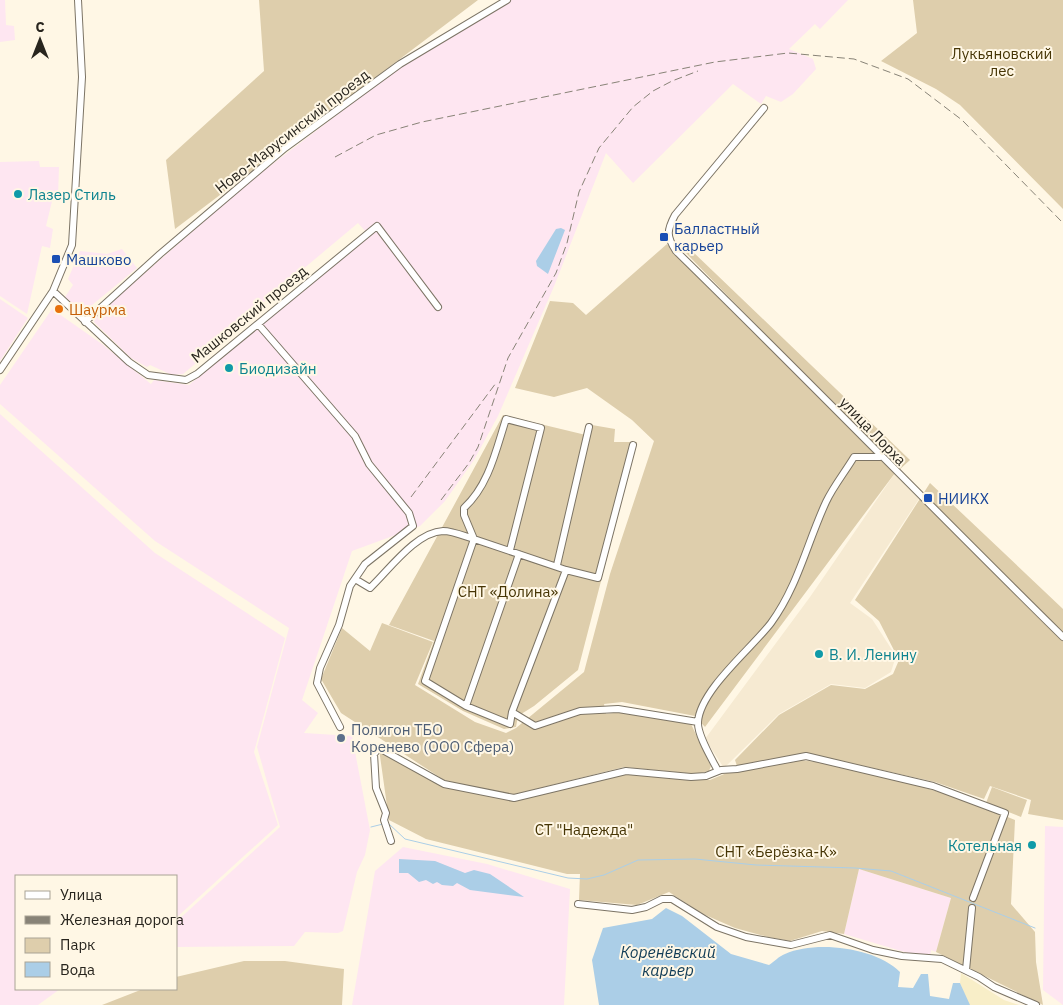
<svg xmlns="http://www.w3.org/2000/svg" width="1063" height="1005" viewBox="0 0 1063 1005" font-family="'IBM Plex Sans',sans-serif">
<style>
.built{fill:#f6ead2}
.industrial{fill:#fee6f1}
.green{fill:#deceac}
.sand{fill:#f8eec8}
.water{fill:#abcee7}
.lines{fill:none;stroke-linecap:round;stroke-linejoin:round}
.stream{stroke:#abcee7;stroke-width:1}
.minor-casing{stroke:#7c7465;stroke-width:8}
.minor{stroke:#fff;stroke-width:6}
.rail{stroke:#888377;stroke-width:1;stroke-dasharray:8 4;stroke-linecap:butt}
.culture-dot{fill:#0f9aa8;stroke:#fff7e5;stroke-width:2}
.transit-dot{fill:#1a4fb4;stroke:#fff7e5;stroke-width:2}
.food-dot{fill:#e8710a;stroke:#fff7e5;stroke-width:2}
.service-dot{fill:#5c6f8a;stroke:#fff7e5;stroke-width:2}
.labels{text-anchor:middle;dominant-baseline:central;stroke-width:4;stroke-linejoin:round;paint-order:stroke}
.park-label{font-size:15px;fill:#463505;stroke:#fff7e5}
.street-label{font-size:15px;fill:#28251e;stroke:#fff7e5}
.culture-label{font-size:15px;fill:#0d838f;stroke:#fff7e5;text-anchor:start}
.transit-label{font-size:15px;fill:#164399;stroke:#fff7e5;text-anchor:start}
.food-label{font-size:15px;fill:#c56008;stroke:#fff7e5;text-anchor:start}
.service-label{font-size:15px;fill:#4e5e75;stroke:#fff7e5;text-anchor:start}
.water-label{font-size:16px;font-style:italic;fill:#113c56;stroke:#fff7e5}
</style>
<rect width="100%" height="100%" fill="#fff7e5"/>
<path class="built" d="M 895,473 L 919,499 L 850,603 L 872,619 L 896,656 L 891,672 L 865,688 L 831,684 L 779,714 L 724,768 L 705,739 L 810,597 Z"/>
<path class="industrial" d="M 0,0 L 5,0 L 6,25 L 14,26 L 15,40 L 0,42 Z
M 511,0 L 848,0 L 820,29 L 815,24 L 789,49 L 813,59 L 816,69 L 793,94 L 781,102 L 766,96 L 761,104 L 733,84 L 633,183 L 606,153 L 555,284 L 498,416 L 474,460 L 445,501 L 420,526 L 352,551 L 302,700 L 318,713 L 304,733 L 352,736 L 370,830 L 365,855 L 357,872 L 343,931 L 338,933 L 305,932 L 294,946 L 176,947 L 176,922 L 280,827 L 257,747 L 289,628 L 155,541 L 0,404 L 0,385 L 52,309 L 102,344 L 151,384 L 154,380 L 189,385 L 367,233 L 358,223 L 253,311 L 248,320 L 183,374 L 172,375 L 150,365 L 147,367 L 131,358 L 94,322 L 96,316 L 245,185 L 401,66 Z
M 39,161 L 40,167 L 59,167 L 58,197 L 53,197 L 46,226 L 53,229 L 50,248 L 42,246 L 27,314 L 0,296 L 0,162 Z
M 122,249 L 137,268 L 86,310 L 81,310 L 65,297 L 73,285 L 68,279 L 80,251 L 107,254 Z
M 0,299 L 28,318 L 0,361 Z
M 0,414 L 155,553 L 285,638 L 254,752 L 278,825 L 176,918 L 176,876 L 16,876 L 16,989 L 60,989 L 38,1005 L 0,1005 Z
M 1045,826 L 1063,827 L 1063,1005 L 1043,990 Z
M 403,847 L 487,864 L 570,889 L 564,1005 L 352,1005 L 375,871 Z
M 859,869 L 951,898 L 936,952 L 931,950 L 930,957 L 918,956 L 844,934 Z"/>
<path class="green" d="M 259,0 L 478,0 L 175,229 L 166,160 L 264,71 Z
M 913,0 L 1063,0 L 1063,209 L 960,105 L 936,89 L 881,61 L 917,33 Z
M 667,244 L 895,473 L 705,727 L 695,716 L 622,702 L 604,704 L 606,714 L 621,712 L 691,724 L 711,766 L 709,771 L 696,774 L 624,767 L 512,795 L 447,782 L 341,713 L 321,679 L 342,628 L 370,651 L 382,623 L 433,642 L 415,685 L 475,722 L 506,733 L 516,728 L 584,672 L 610,574 L 654,441 L 632,420 L 587,388 L 554,397 L 515,388 L 550,301 L 573,303 L 586,315 Z
M 691,250 L 910,460 L 898,471 L 686,253 Z
M 503,415 L 590,436 L 592,425 L 615,429 L 614,442 L 637,442 L 578,670 L 534,706 L 518,716 L 516,727 L 504,729 L 463,711 L 418,684 L 434,641 L 389,625 Z
M 930,483 L 1063,609 L 1063,820 L 1028,814 L 1031,800 L 990,786 L 984,799 L 935,782 L 806,753 L 737,766 L 735,760 L 779,715 L 831,685 L 865,689 L 893,674 L 899,660 L 879,621 L 855,600 Z
M 379,749 L 442,785 L 512,800 L 627,773 L 710,780 L 729,772 L 801,760 L 845,766 L 888,777 L 963,799 L 1015,820 L 1011,904 L 1035,932 L 1036,962 L 1043,1005 L 936,952 L 951,898 L 859,869 L 844,934 L 822,931 L 790,941 L 768,937 L 735,928 L 703,914 L 669,892 L 637,905 L 579,900 L 580,874 L 567,874 L 426,839 L 389,820 Z
M 992,787 L 1027,800 L 1021,817 L 986,803 Z
M 244,961 L 285,961 L 344,969 L 342,1005 L 102,1005 L 143,989 L 176,989 L 176,977 Z"/>
<path class="sand" d="M 961,973 L 1004,1000 L 1019,1005 L 969,1005 L 960,983 Z"/>
<path class="water" d="M 561,228 L 565,230 L 548,274 L 537,266 L 536,261 L 556,229 Z
M 399,859 L 435,861 L 465,873 L 474,870 L 490,874 L 524,897 L 470,890 L 457,883 L 453,886 L 442,885 L 437,882 L 433,884 L 426,880 L 419,882 L 408,873 L 399,873 Z
M 666,908 L 682,916 L 731,954 L 769,965 C 774,962 779,956 785,954 C 817,940 876,948 900,972 L 898,987 L 913,988 L 921,974 L 928,974 L 930,996 L 949,999 L 953,983 L 960,983 L 970,1005 L 599,1005 L 592,960 L 603,928 L 652,919 Z"/>
<g class="lines">
<path class="stream" d="M 389,824 L 405,839 L 568,878 L 587,879 L 604,875 L 638,860 L 695,859 L 756,865 L 855,868 L 891,871 L 1035,928
M 371,827 L 383,824"/>
<g class="minor-casing">
<path id="minor" d="M 764,108 L 675,215 C 667,230 666,236 676,251 C 806,378 933,509 1063,637
M 53,291 L 129,362 L 148,375 L 186,380 L 197,374 L 377,226 L 438,307
M 85,322 L 160,254 L 285,148 L 400,64 L 507,0
M 258,324 L 355,436 L 369,464 L 409,513 L 413,526 L 365,564 L 350,586 L 339,625 L 320,668 L 317,683 L 340,727
M 0,370 L 53,291 L 72,245 L 82,77 L 78,0
M 557,565 L 589,427
M 566,570 L 598,578 L 633,445
M 355,579 L 370,588 C 389,570 416,532 443,531 C 453,531 464,536 474,539 L 464,515 L 464,508 C 489,485 496,450 506,419 L 541,428 L 510,550
M 466,706 L 519,554
M 512,712 L 566,570 L 474,539 L 425,681 L 466,706 L 510,724 L 512,712 L 535,726 L 580,711 L 618,709 L 698,722
M 718,771 C 712,759 697,735 698,722 C 700,690 752,648 771,623 C 798,586 807,543 826,502 C 833,487 845,472 854,457 L 880,457
M 391,841 L 384,820 L 386,813 L 376,788 L 374,754 L 379,748 L 444,784 L 514,798 L 626,771 L 691,777 L 706,776 L 721,770 L 737,769 L 806,756 L 933,786 L 1005,813 L 973,898
M 578,904 L 632,910 L 646,907 L 662,899 L 672,899 L 717,927 L 746,937 L 791,945 L 830,935 L 873,950 L 902,956 L 942,959 L 979,977 L 994,987 L 1036,1005
M 966,970 L 972,908"/>
</g>
<use href="#minor" class="minor"/>
<path class="rail" d="M 335,157 L 376,135 L 422,122 L 715,62 L 788,53 L 854,59 L 908,79 L 962,120 L 1063,223
M 411,497 L 496,383
M 441,500 L 469,463 L 478,447 L 508,358 L 556,273 L 567,243 L 579,192 L 599,148 L 633,107 L 653,91 L 672,81 L 698,71"/>
</g>
<g class="culture-dot">
<circle cx="18" cy="194" r="5"/>
<circle cx="229" cy="368" r="5"/>
<circle cx="819" cy="654" r="5"/>
<circle cx="1032" cy="845" r="5"/>
</g>
<g class="transit-dot">
<rect x="659" y="232" width="10" height="10" rx="2.5"/>
<rect x="51" y="254" width="10" height="10" rx="2.5"/>
<rect x="923" y="493" width="10" height="10" rx="2.5"/>
</g>
<circle class="food-dot" cx="59" cy="309" r="5"/>
<circle class="service-dot" cx="341" cy="738" r="5"/>
<g class="labels">
<g class="park-label">
<text x="1002" y="53">Лукьяновский<tspan x="1002" dy="17">лес</tspan></text>
<text x="508" y="591">СНТ «Долина»</text>
<text x="584" y="829">СТ "Надежда"</text>
<text x="776" y="851">СНТ «Берёзка-К»</text>
</g>
<g class="street-label">
<text transform="translate(292 131) rotate(-38)">Ново-Марусинский проезд</text>
<text transform="translate(249 314) rotate(-39)">Машковский проезд</text>
<text transform="translate(873 431) rotate(46)">улица Лорха</text>
</g>
<g class="culture-label">
<text x="28" y="194">Лазер Стиль</text>
<text x="239" y="368">Биодизайн</text>
<text x="829" y="654">В. И. Ленину</text>
<text x="1022" y="845" text-anchor="end">Котельная</text>
</g>
<g class="transit-label">
<text x="674" y="228">Балластный<tspan x="674" dy="17">карьер</tspan></text>
<text x="66" y="259">Машково</text>
<text x="938" y="498">НИИКХ</text>
</g>
<g class="food-label">
<text x="69" y="309">Шаурма</text>
</g>
<g class="service-label">
<text x="351" y="729">Полигон ТБО<tspan x="351" dy="17">Коренево (ООО Сфера)</tspan></text>
</g>
<g class="water-label">
<text x="668" y="952">Коренёвский<tspan x="668" dy="18">карьер</tspan></text>
</g>
</g>
<rect x="15" y="875" width="162" height="115" fill="#fff7e5" stroke="#a9a395"/>
<rect x="25" y="891" width="25" height="8" fill="#ffffff" stroke="#a9a395"/>
<text x="60" y="900" font-size="15" fill="#28251e">Улица</text>
<rect x="25" y="916" width="25" height="8" fill="#888377" stroke="#a9a395"/>
<text x="60" y="925" font-size="15" fill="#28251e">Железная дорога</text>
<rect x="25" y="938" width="25" height="15" fill="#deceac" stroke="#a9a395"/>
<text x="60" y="950" font-size="15" fill="#28251e">Парк</text>
<rect x="25" y="962" width="25" height="15" fill="#abcee7" stroke="#a9a395"/>
<text x="60" y="975" font-size="15" fill="#28251e">Вода</text>
<g transform="translate(40 40)" stroke="#fff7e5" stroke-width="4" paint-order="stroke">
<path d="M0-4L9 19L0 12L-9 19Z" fill="#28251e"/>
<text y="-8" font-size="14" font-weight="bold" text-anchor="middle" fill="#28251e">С</text>
</g>
</svg>
